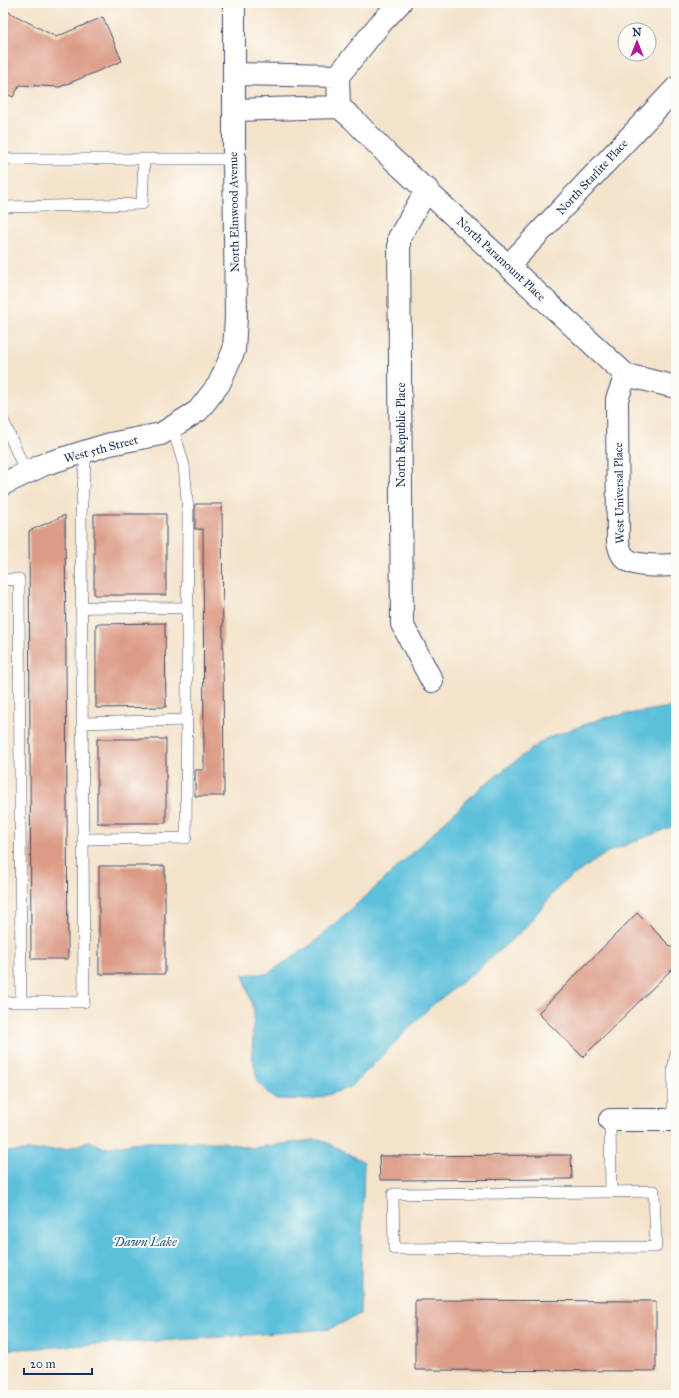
<svg xmlns="http://www.w3.org/2000/svg" width="679" height="1398" viewBox="0 0 679 1398" font-family="'IM FELL Great Primer',serif">
<style>
.water{fill:#5cc0db;stroke:#3c789c}
.building{fill:#dc9b86}
.lines{fill:none;stroke-linecap:round;stroke-linejoin:round}
.service-casing{stroke:#3c4a6e;stroke-width:12}
.minor-casing{stroke:#3c4a6e;stroke-width:24}
.service{stroke:#fff;stroke-width:11}
.minor{stroke:#fff;stroke-width:22}
.labels{text-anchor:middle;dominant-baseline:central;stroke-width:4;stroke-linejoin:round;paint-order:stroke}
.street-label{font-size:12px;fill:#1b2f5e;stroke:#fdfcf7}
.water-label{font-size:13px;font-style:italic;fill:#2e5a84;stroke:#fdfcf7}
</style>
<rect width="100%" height="100%" fill="#fdfcf7"/>
<filter id="ink" filterUnits="userSpaceOnUse"><feTurbulence type="fractalNoise" baseFrequency=".025" numOctaves="2"/><feDisplacementMap in="SourceGraphic" scale="8" xChannelSelector="R" yChannelSelector="G"/><feConvolveMatrix kernelMatrix="1 2 1 2 8 2 1 2 1" color-interpolation-filters="sRGB"/></filter>
<filter id="wash" filterUnits="userSpaceOnUse"><feTurbulence type="fractalNoise" baseFrequency=".012" numOctaves="4" result="noise"/><feDisplacementMap in="SourceGraphic" scale="16" xChannelSelector="R" yChannelSelector="G"/><feGaussianBlur stdDeviation="0.9" result="paint"/><feColorMatrix in="noise" values="0 0 0 0 0 0 0 0 0 0 0 0 0 0 0 0 0 1.4 0 .05"/><feComposite in="paint" operator="in"/></filter>
<g filter="url(#wash)">
<rect width="100%" height="100%" fill="#f4e3cb"/>
<path class="water" d="M 676,706 L 676,825 L 608,852 L 562,883 L 523,930 L 471,975 L 431,1006 L 351,1087 L 313,1100 L 274,1099 L 258,1083 L 252,1054 L 254,1011 L 243,975 L 254,974 L 267,974 L 312,944 L 387,877 L 480,788 L 545,739 L 603,718 Z
M 320,1139 L 364,1162 L 360,1314 L 330,1329 L 192,1339 L 3,1350 L 3,1152 L 67,1149 L 89,1141 L 105,1148 L 138,1142 L 222,1142 L 252,1148 Z"/>
<g id="blocks">
<path class="building" d="M 3,9 L 56,37 L 103,17 L 122,61 L 60,87 L 20,85 L 13,97 L 3,92 Z
M 195,504 L 222,504 L 224,796 L 195,796 L 195,770 L 204,770 L 203,529 L 195,529 Z
M 94,514 L 166,514 L 166,595 L 94,595 Z
M 65,515 L 68,959 L 31,959 L 29,531 Z
M 165,623 L 166,707 L 96,708 L 96,624 Z
M 97,739 L 166,739 L 166,823 L 97,823 Z
M 99,866 L 165,866 L 165,974 L 99,974 Z
M 637,913 L 676,952 L 676,965 L 583,1057 L 538,1013 Z
M 571,1155 L 572,1179 L 380,1180 L 379,1156 Z
M 415,1300 L 656,1301 L 656,1371 L 415,1370 Z"/>
</g>
</g>
<g filter="url(#ink)">
<use href="#blocks" fill-opacity="0" stroke="#3c4a6e" stroke-width="1"/>
<g class="lines">
<g class="service-casing">
<path id="service" d="M 3,159 L 234,159
M 3,207 L 142,204 L 144,159
M 3,420 L 26,473
M 3,580 L 19,579 L 21,1002 L 3,1002
M 81,607 L 187,608
M 82,723 L 187,720
M 83,839 L 186,838 L 188,511 L 184,465 L 172,426
M 21,1002 L 84,1002 L 81,514 L 86,452
M 610,1120 L 611,1192 L 393,1194 L 394,1249 L 656,1247 L 654,1191 L 611,1192
M 673,1120 L 673,1070 L 676,1053"/>
</g>
<g class="minor-casing">
<path id="minor" d="M 234,74 L 338,76
M 338,76 L 339,107 L 352,118 L 387,154 L 626,375 L 676,387
M 338,76 L 379,25 L 400,3
M 234,110 L 339,107
M 427,189 L 399,238 L 402,624 L 432,681
M 508,266 L 676,88
M 626,375 L 617,399 L 618,542 C 619,546 620,551 622,554 C 630,569 661,565 676,565
M 3,484 L 45,464 L 110,444 L 161,434 L 198,411 L 219,384 L 234,350 L 236,317 L 234,159 L 234,3
M 610,1120 L 676,1120"/>
</g>
<use href="#service" class="service"/>
<use href="#minor" class="minor"/>
</g>
</g>
<g class="labels">
<g class="street-label">
<text transform="translate(592 177) rotate(-47)">North Starlite Place</text>
<text transform="translate(234 212) rotate(-91)">North Elmwood Avenue</text>
<text transform="translate(501 259) rotate(43)">North Paramount Place</text>
<text transform="translate(401 435) rotate(-90)">North Republic Place</text>
<text transform="translate(101 449) rotate(-15)">West 5th Street</text>
<text transform="translate(619 493) rotate(-91)">West Universal Place</text>
</g>
<g class="water-label">
<text x="145" y="1242">Dawn Lake</text>
</g>
</g>
<rect width="679" height="1398" fill="none" stroke="#fdfcf7" stroke-width="16"/>
<g transform="translate(637 42)"><circle r="19" fill="#fdfcf7" stroke="#a3aaba"/>
<path d="M0-3L7 15L0 10L-7 15Z" fill="#b5179e"/>
<text y="-6" font-size="11" font-weight="bold" text-anchor="middle" fill="#1b2f5e">N</text>
</g>
<path d="M24 1368v6h68v-6" fill="none" stroke="#1b2f5e" stroke-width="2"/>
<text x="30" y="1368" font-size="12" fill="#1b2f5e" stroke="#fdfcf7" stroke-width="3" paint-order="stroke">20 m</text>
</svg>
